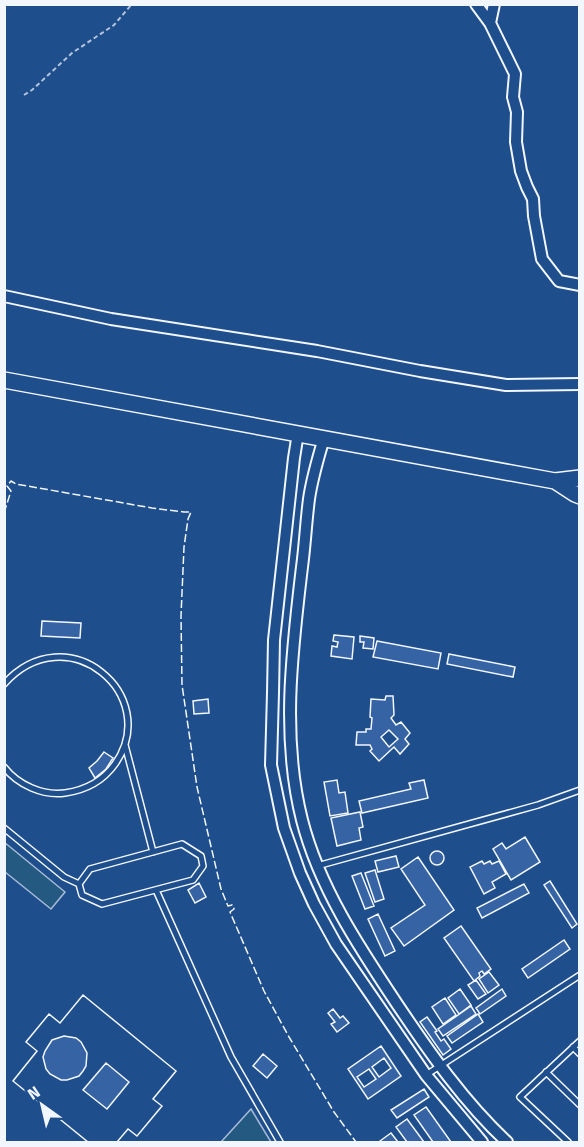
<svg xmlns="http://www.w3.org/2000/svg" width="584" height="1147" viewBox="0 0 584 1147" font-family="'Fira Sans',sans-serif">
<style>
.green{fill:#245a82;stroke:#a8bbd7;stroke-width:1.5}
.building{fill:#3563a3;stroke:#f2f6ff;stroke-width:1.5;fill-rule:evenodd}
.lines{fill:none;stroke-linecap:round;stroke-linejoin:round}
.service-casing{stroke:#f2f6ff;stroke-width:8}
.minor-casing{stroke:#f2f6ff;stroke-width:14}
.secondary-casing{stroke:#f2f6ff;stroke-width:18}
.path{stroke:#b3c4dc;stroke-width:2;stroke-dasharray:4.5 3;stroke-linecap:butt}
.service{stroke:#1f4e8c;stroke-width:5}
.minor{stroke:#1f4e8c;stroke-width:10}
.secondary{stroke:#1f4e8c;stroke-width:15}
.fence{stroke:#f2f6ff;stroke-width:1.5;stroke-dasharray:8 3;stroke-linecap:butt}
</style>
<rect width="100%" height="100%" fill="#1f4e8c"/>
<path class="green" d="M 4,842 L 65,892 L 51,909 L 5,872 Z
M 251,1109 L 271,1142 L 221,1142 Z"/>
<path class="building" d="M 42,621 L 81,623 L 80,638 L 41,636 Z
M 334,635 L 354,637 L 352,659 L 331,656 L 332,646 L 337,647 L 338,642 L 333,641 Z
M 360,636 L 374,638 L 373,649 L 363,648 L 364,642 L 360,642 Z
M 377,641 L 441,653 L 438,669 L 373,657 Z
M 449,654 L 515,667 L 513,677 L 447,664 Z
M 386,696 L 393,696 L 394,715 L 391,718 L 396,725 L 401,722 L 410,733 L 405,739 L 409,744 L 400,754 L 394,747 L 379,761 L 370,751 L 372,749 L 370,745 L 356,745 L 357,732 L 366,732 L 366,729 L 371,729 L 372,718 L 370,717 L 371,699 L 385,700 ZM 389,730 L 398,739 L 389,747 L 381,737 Z
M 208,699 L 209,713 L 194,714 L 193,701 Z
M 104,752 L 113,758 L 106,769 L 95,778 L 89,768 L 97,761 Z
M 337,780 L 339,793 L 345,792 L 348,813 L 330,816 L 324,782 Z
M 424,780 L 428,798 L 362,813 L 359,801 L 411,789 L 409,783 Z
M 360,812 L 363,827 L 359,828 L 361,840 L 337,846 L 331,818 Z
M 525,837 L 540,862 L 511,880 L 493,849 L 502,843 L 506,849 Z
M430 858a7 7 0 1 1 14 0a7 7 0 1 1-14 0Z
M 396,856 L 399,867 L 378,872 L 375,861 Z
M 418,857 L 454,910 L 404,946 L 391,928 L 425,905 L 401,869 Z
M 482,861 L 484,864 L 490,861 L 492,864 L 499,861 L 506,874 L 492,882 L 495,888 L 484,894 L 470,867 Z
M 375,870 L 384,899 L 375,902 L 365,873 Z
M 361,873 L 374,906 L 365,909 L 352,876 Z
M 550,881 L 577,924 L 572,928 L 544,885 Z
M 199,883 L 206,897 L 195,903 L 188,890 Z
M 524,884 L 529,893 L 482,918 L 477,908 Z
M 378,914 L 395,951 L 385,956 L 368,919 Z
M 461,926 L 491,969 L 484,974 L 482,971 L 479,973 L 480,976 L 474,981 L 444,938 Z
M 564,940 L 570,949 L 528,978 L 522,969 Z
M 489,972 L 499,985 L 488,993 L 479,979 Z
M 476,980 L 486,994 L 478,999 L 468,985 Z
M 460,989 L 471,1005 L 459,1014 L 448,998 Z
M 502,989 L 506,996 L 480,1014 L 476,1008 Z
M 83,995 L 176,1071 L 153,1099 L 162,1106 L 137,1136 L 128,1129 L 117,1142 L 88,1142 L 13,1081 L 37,1051 L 26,1042 L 49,1014 L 60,1023 ZM 64,1036 L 76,1038 L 81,1042 L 87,1053 L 86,1066 L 83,1071 L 79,1076 L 67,1080 L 61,1080 L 50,1074 L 46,1069 L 43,1057 L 45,1051 L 52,1040 Z
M 83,995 L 176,1071 L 153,1099 L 162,1106 L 137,1136 L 128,1129 L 117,1142 L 88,1142 L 13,1081 L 37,1051 L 26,1042 L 49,1014 L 60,1023 ZM 106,1063 L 129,1082 L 107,1109 L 83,1090 Z
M 445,998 L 456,1015 L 443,1024 L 432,1007 Z
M 471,1006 L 476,1014 L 443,1036 L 438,1029 Z
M 333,1009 L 340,1018 L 343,1016 L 349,1023 L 337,1032 L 331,1024 L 335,1022 L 328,1013 Z
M 478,1014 L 483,1022 L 452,1043 L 447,1036 Z
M 427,1017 L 437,1031 L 435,1032 L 441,1041 L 444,1039 L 451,1049 L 443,1055 L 420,1022 Z
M 381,1046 L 401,1076 L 368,1099 L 348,1069 ZM 384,1058 L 391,1068 L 379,1077 L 372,1067 ZM 369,1069 L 376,1079 L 364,1087 L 357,1077 Z
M 263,1054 L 277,1066 L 267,1078 L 253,1066 Z
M 424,1089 L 429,1097 L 397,1118 L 391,1110 Z
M 426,1107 L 451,1142 L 433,1142 L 414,1115 Z
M 407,1119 L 424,1142 L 407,1142 L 396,1127 Z
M 391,1133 L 398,1142 L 381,1142 L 380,1141 Z"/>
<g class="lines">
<g class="service-casing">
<path id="service" d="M 4,684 C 67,614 163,695 115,764 C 103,781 86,790 65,793 C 43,796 18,785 4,767
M 125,745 L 153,852
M 4,828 L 64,877 L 79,884
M 182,844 L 201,856 L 203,866 L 193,880 L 102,904 L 82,895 L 79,884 L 90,869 Z
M 317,866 L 538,805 L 580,790
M 156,890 L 231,1057 L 280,1142
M 573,1047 L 580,1054
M 546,1072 L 580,1105
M 426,1075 L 580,975
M 568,1142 L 520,1097 L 580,1041"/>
</g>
<g class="minor-casing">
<path id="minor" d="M 476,4 L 490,23 L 515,74 L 513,97 L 517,112 L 516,142 L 521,171 L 527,187 L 533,199 L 534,216 L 542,259 L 559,281 L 580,285
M 490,23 L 494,4
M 4,296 L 111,319 L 317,351 L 420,371 L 506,385 L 580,384
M 298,433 L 294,458 L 274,640 L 273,693 L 271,765 L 284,828 L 300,873 L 314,904 L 336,944 L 426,1075 L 482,1142
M 324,438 C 318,458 312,478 309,499 C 306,522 305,545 302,567 C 292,651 281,737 302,820 C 319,887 359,947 397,1004 C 430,1053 464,1102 507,1142"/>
</g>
<g class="secondary-casing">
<path id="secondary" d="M 4,380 L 555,481 L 580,478
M 555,481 L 575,494 L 580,496"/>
</g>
<path class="path" d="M 24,95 L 32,90 L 72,53 L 114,25 L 132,4"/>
<use href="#service" class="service"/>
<use href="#minor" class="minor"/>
<use href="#secondary" class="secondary"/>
<path class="fence" d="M 4,513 L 11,491 L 7,486 L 11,481 L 16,484 L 152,508 L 184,512 L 191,512 L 188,519 L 184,547 L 181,616 L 182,685 L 197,787 L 221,889 L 228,906 L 232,905 L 234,907 L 234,909 L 230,912 L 264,991 L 289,1037 L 334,1112 L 356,1142"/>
</g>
<rect width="584" height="1147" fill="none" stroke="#f2f6ff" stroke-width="12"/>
<g transform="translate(42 1105) rotate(326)" stroke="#1f4e8c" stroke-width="4.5" paint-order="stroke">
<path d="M0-4.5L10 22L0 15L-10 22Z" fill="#f2f6ff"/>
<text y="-9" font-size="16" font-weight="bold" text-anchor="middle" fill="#f2f6ff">N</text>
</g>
</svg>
